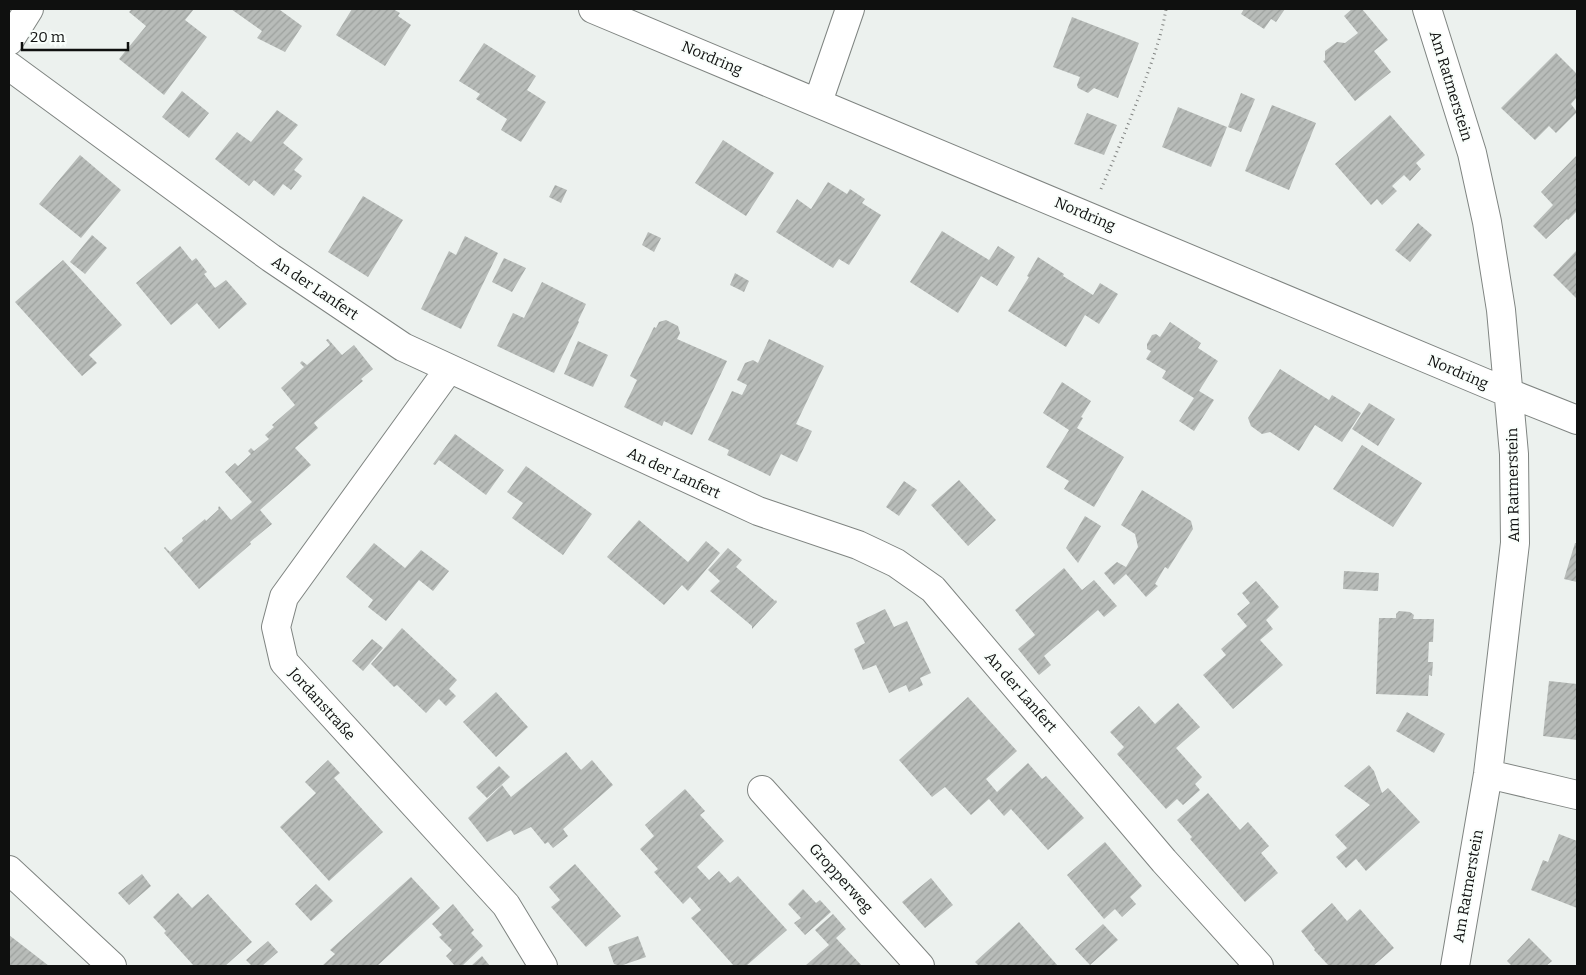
<svg xmlns="http://www.w3.org/2000/svg" width="1586" height="975" viewBox="0 0 1586 975" font-family="Bitter,serif">
<style>
.building{fill:url(#building-hatch)}
.lines{fill:none;stroke-linecap:round;stroke-linejoin:round}
.street-casing{stroke:#7f8481;stroke-width:30}
.path{stroke:#808381;stroke-width:3;stroke-dasharray:1 4;stroke-linecap:butt}
.street{stroke:#fff;stroke-width:28}
.labels{text-anchor:middle;dominant-baseline:central;stroke-width:4;stroke-linejoin:round;paint-order:stroke}
.street-label{font-size:15px;fill:#0f100f;stroke:#f9fefb}
</style>
<defs>
<pattern id="building-hatch" width="6" height="6" patternUnits="userSpaceOnUse" patternTransform="scale(1.25)"><rect width="6" height="6" fill="#b8bcb9"/><path d="M-1 1l2-2M0 6l6-6M5 7l2-2" fill="none" stroke="#9da19e"/></pattern>
</defs>
<rect width="100%" height="100%" fill="#ecf1ee"/>
<path class="building" d="M 132,9 L 194,9 L 185,20 L 207,37 L 164,95 L 119,59 L 146,26 L 129,12 Z
M 231,9 L 281,9 L 280,10 L 302,26 L 285,52 L 257,38 L 262,31 Z
M 352,9 L 393,9 L 400,13 L 398,16 L 411,25 L 385,66 L 336,35 Z
M 1244,9 L 1285,9 L 1276,22 L 1271,19 L 1264,29 L 1241,14 Z
M 1352,9 L 1362,9 L 1388,40 L 1374,51 L 1391,72 L 1355,101 L 1323,61 L 1325,60 L 1325,51 L 1337,42 L 1345,43 L 1358,33 L 1344,16 Z
M 1072,17 L 1139,43 L 1118,98 L 1094,88 L 1088,93 L 1078,88 L 1077,85 L 1080,77 L 1053,67 Z
M 484,43 L 536,76 L 527,90 L 546,102 L 521,142 L 501,130 L 507,119 L 476,99 L 480,94 L 459,81 Z
M 1556,53 L 1577,74 L 1577,97 L 1571,104 L 1577,112 L 1556,133 L 1549,126 L 1535,140 L 1501,108 Z
M 182,91 L 209,113 L 189,138 L 162,117 Z
M 1241,93 L 1255,99 L 1241,132 L 1228,127 Z
M 1272,105 L 1316,123 L 1289,190 L 1245,171 Z
M 1178,107 L 1227,127 L 1211,167 L 1162,147 Z
M 277,110 L 298,125 L 283,143 L 303,159 L 294,170 L 302,176 L 291,190 L 283,184 L 274,196 L 254,180 L 249,186 L 215,159 L 237,132 L 251,142 Z
M 1087,113 L 1117,125 L 1104,155 L 1074,144 Z
M 1390,115 L 1425,155 L 1416,163 L 1421,169 L 1410,181 L 1404,175 L 1392,186 L 1397,191 L 1382,205 L 1377,199 L 1371,205 L 1335,164 Z
M 723,140 L 774,173 L 746,216 L 695,183 Z
M 80,155 L 121,190 L 81,238 L 39,204 Z
M 1577,155 L 1577,211 L 1568,220 L 1567,219 L 1546,239 L 1533,226 L 1553,205 L 1541,192 Z
M 828,182 L 847,194 L 850,189 L 865,199 L 862,203 L 881,215 L 849,265 L 839,259 L 833,268 L 776,232 L 797,199 L 811,209 Z
M 555,185 L 567,190 L 561,203 L 549,197 Z
M 363,196 L 403,220 L 368,277 L 328,252 Z
M 1418,223 L 1432,235 L 1410,262 L 1395,250 Z
M 942,231 L 989,260 L 998,246 L 1015,257 L 997,286 L 981,276 L 958,313 L 910,282 Z
M 648,232 L 661,238 L 654,252 L 642,245 Z
M 92,235 L 107,248 L 85,274 L 70,262 Z
M 465,236 L 498,253 L 461,329 L 421,309 L 449,251 L 456,255 Z
M 180,246 L 192,261 L 196,258 L 207,272 L 204,274 L 215,288 L 226,280 L 247,304 L 219,329 L 197,303 L 171,325 L 136,283 Z
M 1577,250 L 1577,299 L 1553,275 Z
M 1038,257 L 1064,274 L 1063,276 L 1093,295 L 1100,283 L 1118,294 L 1099,324 L 1085,315 L 1066,347 L 1008,311 L 1029,277 L 1027,276 Z
M 504,258 L 526,268 L 512,292 L 492,282 Z
M 63,260 L 122,325 L 89,355 L 97,363 L 82,376 L 15,302 Z
M 735,273 L 749,281 L 744,292 L 730,285 Z
M 542,282 L 586,304 L 578,321 L 579,322 L 554,373 L 497,346 L 513,313 L 524,318 Z
M 666,320 L 678,326 L 680,333 L 677,339 L 727,361 L 692,435 L 664,421 L 662,426 L 624,407 L 637,380 L 630,376 L 654,327 L 656,328 L 659,322 Z
M 1170,322 L 1201,343 L 1198,348 L 1218,361 L 1199,391 L 1214,400 L 1194,431 L 1179,421 L 1194,398 L 1162,378 L 1166,371 L 1146,359 L 1151,351 L 1147,349 L 1147,344 L 1152,335 L 1156,334 L 1160,337 Z
M 328,339 L 342,355 L 354,345 L 373,369 L 361,379 L 363,381 L 314,423 L 318,428 L 295,448 L 311,465 L 260,510 L 272,524 L 250,542 L 251,544 L 199,589 L 164,548 L 165,547 L 170,552 L 183,541 L 182,538 L 193,529 L 205,519 L 206,521 L 219,509 L 218,508 L 219,506 L 231,520 L 252,502 L 225,472 L 235,463 L 238,466 L 251,454 L 248,451 L 251,448 L 254,451 L 269,439 L 265,435 L 274,427 L 272,425 L 295,405 L 281,388 L 304,367 L 300,363 L 302,361 L 307,365 L 330,345 L 326,340 Z
M 769,339 L 824,366 L 796,424 L 812,431 L 797,462 L 781,454 L 770,476 L 727,455 L 729,450 L 708,440 L 732,391 L 742,395 L 747,385 L 737,380 L 745,363 L 753,360 L 758,363 Z
M 578,341 L 608,355 L 593,387 L 564,374 Z
M 1280,369 L 1329,400 L 1332,395 L 1361,413 L 1342,442 L 1315,425 L 1299,451 L 1270,432 L 1262,434 L 1251,426 L 1248,418 Z
M 1062,382 L 1091,401 L 1081,417 L 1083,418 L 1077,428 L 1124,457 L 1094,507 L 1064,489 L 1069,481 L 1046,467 L 1069,430 L 1043,413 Z
M 1369,403 L 1395,419 L 1378,446 L 1352,429 Z
M 455,434 L 504,470 L 486,495 L 439,460 L 435,465 L 433,464 Z
M 1362,445 L 1422,483 L 1393,527 L 1333,489 Z
M 526,466 L 592,514 L 563,555 L 512,518 L 523,503 L 507,492 Z
M 959,480 L 996,520 L 968,546 L 931,505 Z
M 904,481 L 917,490 L 899,516 L 886,507 Z
M 1142,490 L 1191,521 L 1193,529 L 1168,569 L 1165,567 L 1155,584 L 1158,586 L 1146,597 L 1126,574 L 1114,585 L 1104,573 L 1117,562 L 1126,567 L 1138,547 L 1135,534 L 1121,525 Z
M 1085,516 L 1101,526 L 1078,563 L 1066,548 Z
M 639,520 L 688,562 L 706,541 L 720,553 L 688,591 L 682,585 L 664,605 L 607,557 Z
M 374,543 L 405,568 L 421,550 L 449,571 L 433,591 L 419,580 L 386,621 L 368,607 L 373,600 L 346,577 Z
M 1575,543 L 1577,543 L 1577,582 L 1564,579 Z
M 728,548 L 742,560 L 736,567 L 775,601 L 776,600 L 777,602 L 752,629 L 752,626 L 710,591 L 720,581 L 708,570 Z
M 1064,568 L 1082,590 L 1094,580 L 1117,606 L 1104,617 L 1098,610 L 1044,656 L 1051,665 L 1039,675 L 1018,649 L 1035,635 L 1015,610 Z
M 1344,571 L 1379,573 L 1378,591 L 1343,589 Z
M 1256,581 L 1279,607 L 1266,620 L 1273,629 L 1260,640 L 1283,665 L 1233,709 L 1203,675 L 1226,655 L 1221,649 L 1247,626 L 1237,614 L 1250,603 L 1242,593 Z
M 885,609 L 894,627 L 907,621 L 931,673 L 920,678 L 923,685 L 909,692 L 906,685 L 889,693 L 876,665 L 863,670 L 854,649 L 865,643 L 856,623 Z
M 1399,611 L 1410,612 L 1414,615 L 1413,619 L 1434,619 L 1433,642 L 1429,642 L 1428,662 L 1433,662 L 1432,676 L 1429,675 L 1428,696 L 1376,694 L 1379,618 L 1396,618 L 1396,614 Z
M 402,628 L 457,680 L 449,689 L 456,696 L 446,706 L 439,699 L 426,713 L 397,685 L 394,687 L 371,664 Z
M 372,639 L 383,648 L 363,671 L 352,661 Z
M 1549,681 L 1577,684 L 1577,740 L 1543,736 Z
M 496,692 L 528,727 L 496,757 L 463,722 Z
M 968,697 L 1017,751 L 986,779 L 997,792 L 1028,763 L 1042,779 L 1046,776 L 1084,818 L 1048,850 L 1011,809 L 1004,816 L 989,799 L 971,815 L 945,787 L 932,797 L 899,760 Z
M 1178,703 L 1200,727 L 1176,748 L 1202,777 L 1195,784 L 1200,790 L 1183,805 L 1177,799 L 1166,809 L 1117,754 L 1124,747 L 1110,732 L 1139,706 L 1155,724 Z
M 1407,712 L 1445,734 L 1434,753 L 1396,731 Z
M 566,752 L 581,770 L 592,760 L 613,785 L 563,829 L 568,836 L 553,848 L 548,842 L 545,844 L 531,827 L 514,835 L 511,830 L 487,842 L 468,818 L 502,785 L 511,797 Z
M 328,760 L 340,773 L 334,778 L 383,832 L 329,881 L 280,827 L 316,793 L 305,782 Z
M 1369,765 L 1374,771 L 1382,793 L 1388,788 L 1420,822 L 1366,871 L 1356,859 L 1346,868 L 1336,857 L 1347,848 L 1335,835 L 1370,805 L 1344,786 Z
M 499,766 L 510,777 L 487,798 L 476,787 Z
M 685,789 L 705,811 L 700,815 L 724,841 L 697,867 L 709,880 L 719,871 L 730,883 L 738,876 L 787,930 L 746,966 L 734,966 L 691,918 L 701,910 L 690,897 L 683,904 L 654,872 L 658,869 L 640,849 L 654,836 L 645,825 Z
M 1208,793 L 1240,830 L 1248,822 L 1269,846 L 1261,853 L 1278,873 L 1245,902 L 1190,839 L 1192,837 L 1177,820 Z
M 1559,834 L 1577,841 L 1577,908 L 1531,890 L 1543,860 L 1548,862 Z
M 1105,842 L 1142,886 L 1130,897 L 1136,904 L 1122,917 L 1115,909 L 1104,919 L 1067,875 Z
M 575,864 L 621,916 L 586,947 L 551,907 L 560,900 L 549,887 Z
M 142,874 L 151,886 L 129,905 L 118,893 Z
M 411,877 L 440,908 L 377,966 L 322,966 L 335,954 L 330,950 Z
M 931,878 L 953,905 L 925,928 L 902,902 Z
M 316,884 L 333,901 L 311,921 L 295,904 Z
M 803,889 L 816,903 L 820,900 L 831,912 L 805,935 L 794,923 L 801,918 L 788,904 Z
M 178,893 L 192,908 L 208,894 L 252,942 L 225,966 L 194,966 L 164,933 L 166,931 L 153,917 Z
M 1332,903 L 1347,921 L 1360,909 L 1394,948 L 1373,966 L 1329,966 L 1314,950 L 1315,949 L 1301,931 Z
M 453,904 L 474,930 L 471,933 L 483,946 L 462,966 L 455,966 L 446,956 L 452,950 L 439,937 L 442,935 L 432,924 Z
M 833,914 L 846,929 L 836,938 L 862,966 L 805,966 L 829,945 L 815,930 Z
M 1019,922 L 1058,966 L 979,966 L 975,962 Z
M 1103,924 L 1118,940 L 1090,965 L 1075,949 Z
M 9,935 L 49,966 L 9,966 Z
M 638,936 L 646,957 L 620,966 L 614,964 L 608,947 Z
M 1529,938 L 1552,961 L 1546,966 L 1512,966 L 1507,961 Z
M 268,941 L 278,952 L 262,966 L 252,966 L 246,960 Z
M 482,956 L 490,966 L 471,966 Z"/>
<g class="lines">
<g class="street-casing">
<path id="street" d="M 593,9 L 1509,393 L 1577,420
M 1427,9 L 1472,153 L 1487,222 L 1501,310 L 1514,454 L 1515,543 L 1488,774 L 1455,966
M 9,41 L 29,9
M 9,66 L 271,258 L 403,347 L 758,511 L 858,545 L 896,563 L 933,589 L 1164,861 L 1259,966
M 818,102 L 850,9
M 449,369 L 284,597 L 276,627 L 284,662 L 506,905 L 543,966
M 1488,774 L 1577,795
M 762,790 L 920,966
M 9,870 L 112,966"/>
</g>
<path class="path" d="M 1101,189 C 1116,155 1130,120 1143,86 C 1152,61 1162,35 1166,9"/>
<use href="#street" class="street"/>
</g>
<g class="labels">
<g class="street-label">
<text transform="translate(712 58) rotate(23)">Nordring</text>
<text transform="translate(1451 86) rotate(73)">Am Ratmerstein</text>
<text transform="translate(1085 214) rotate(23)">Nordring</text>
<text transform="translate(315 288) rotate(34)">An der Lanfert</text>
<text transform="translate(1458 372) rotate(23)">Nordring</text>
<text transform="translate(674 473) rotate(25)">An der Lanfert</text>
<text transform="translate(1513 485) rotate(-91)">Am Ratmerstein</text>
<text transform="translate(1021 692) rotate(49)">An der Lanfert</text>
<text transform="translate(322 704) rotate(48)">Jordanstraße</text>
<text transform="translate(841 878) rotate(48)">Gropperweg</text>
<text transform="translate(1468 886) rotate(-80)">Am Ratmerstein</text>
</g>
</g>
<rect width="1586" height="975" fill="none" stroke="#0f100f" stroke-width="20"/>
<path d="M22 42v8h106v-8" fill="none" stroke="#0f100f" stroke-width="2.5"/>
<text x="30" y="42" font-size="15" fill="#0f100f" stroke="#f9fefb" stroke-width="4" paint-order="stroke">20 m</text>
</svg>
